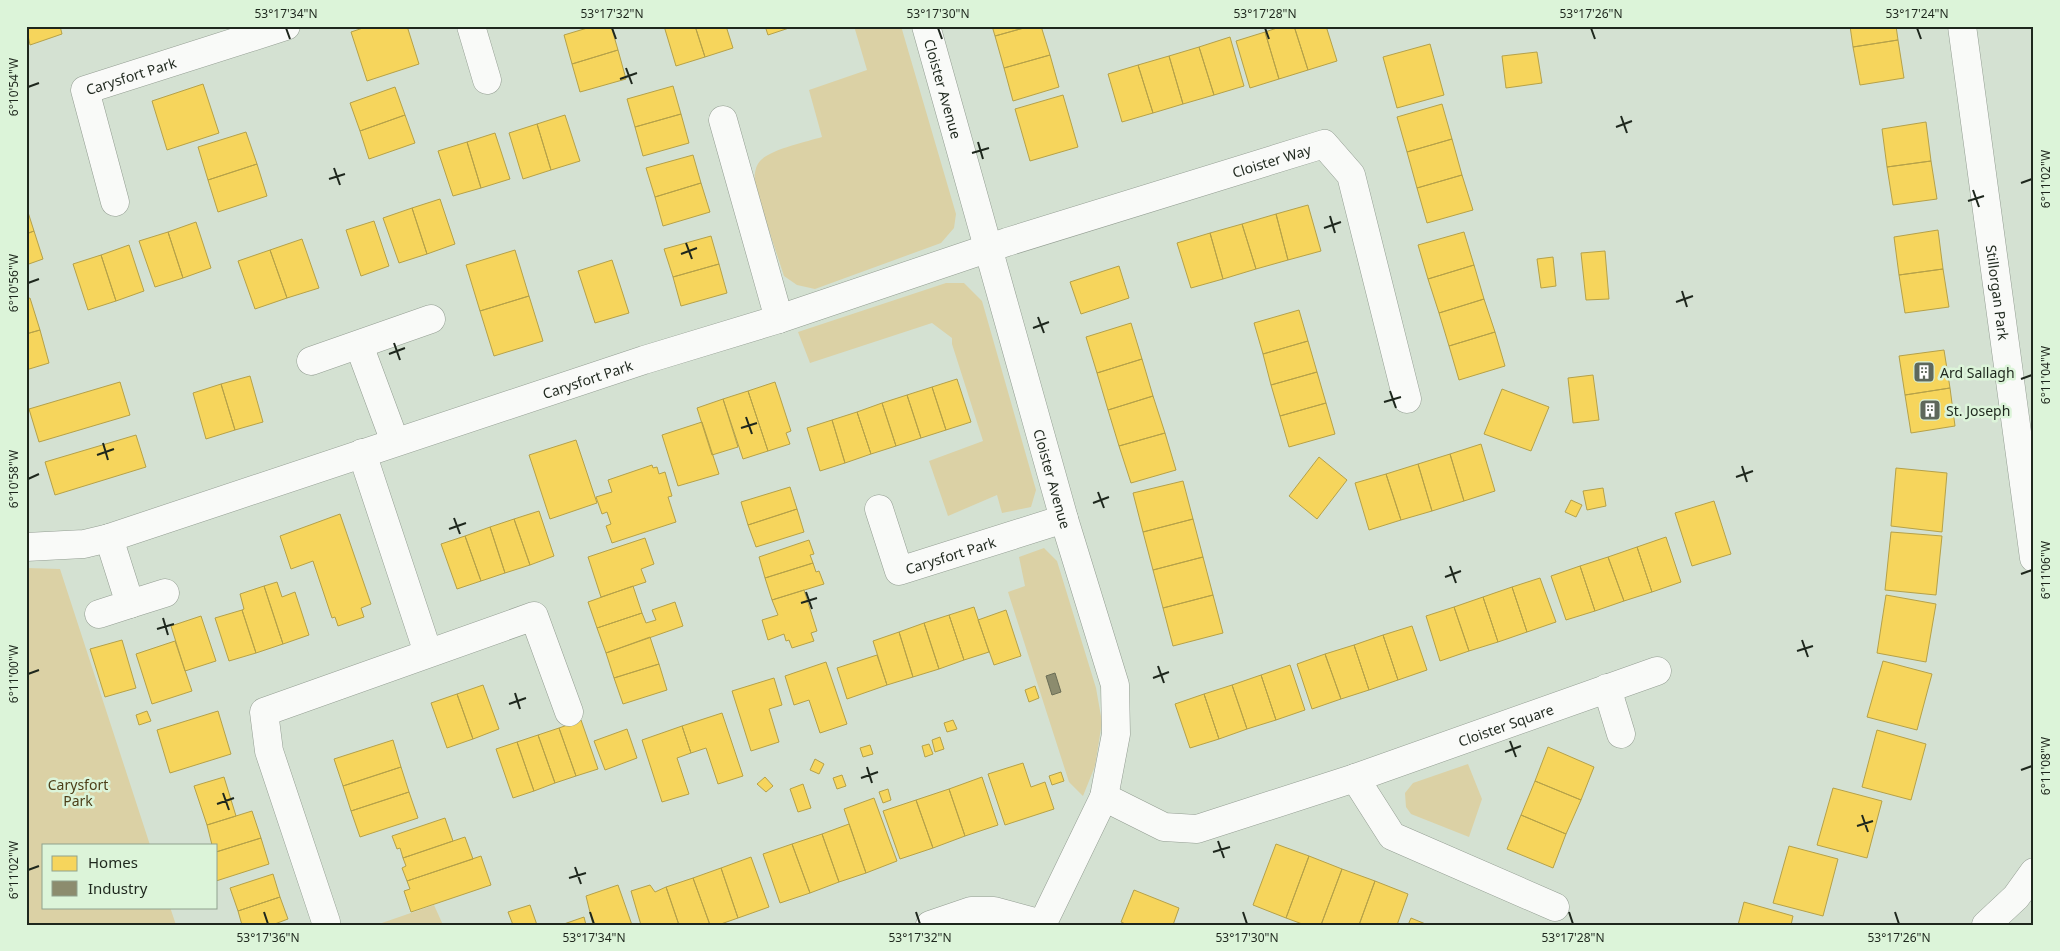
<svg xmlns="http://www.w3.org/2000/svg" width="2060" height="951" viewBox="0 0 2060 951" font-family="'Noto Sans',sans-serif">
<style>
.green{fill:#dbd1a5}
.homes{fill:#f6d55c;stroke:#b5a149}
.industry{fill:#8c8c6e;stroke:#6b6e56}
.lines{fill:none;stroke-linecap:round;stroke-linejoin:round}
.street-casing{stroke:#939d92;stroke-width:29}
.street{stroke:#f9faf8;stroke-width:28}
.ticks{fill:none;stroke:#1e271d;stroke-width:2}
.labels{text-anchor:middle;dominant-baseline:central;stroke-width:5;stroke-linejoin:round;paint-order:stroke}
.street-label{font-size:14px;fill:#1e271d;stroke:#dcf4d9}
.poi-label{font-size:14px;fill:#1e271d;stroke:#dcf4d9;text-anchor:start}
.park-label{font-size:14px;fill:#4c3e18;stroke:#dcf4d9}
.neatline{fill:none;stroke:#1e271d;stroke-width:2}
.ticks-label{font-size:12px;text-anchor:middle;fill:#1e271d}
</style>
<rect width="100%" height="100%" fill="#d4e1d2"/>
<path class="green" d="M 854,26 L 901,26 L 956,214 L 954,228 L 941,243 L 815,289 L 797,285 L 784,276 L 755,188 C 754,179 754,168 760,161 C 771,149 806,142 822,137 L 809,90 L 867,70 Z
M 946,283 L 964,283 L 982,301 L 1036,490 L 1031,507 L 1002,513 L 997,495 L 948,516 L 929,461 L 983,441 L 952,344 L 952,338 L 932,323 L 810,363 L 798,332 Z
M 1044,548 L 1057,561 L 1096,688 L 1102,722 L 1095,766 L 1083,796 L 1069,782 L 1008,592 L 1025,586 L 1019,557 Z
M 26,568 L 60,569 L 150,845 L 44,845 L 44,907 L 170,907 L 176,925 L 26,925 Z
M 1468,764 L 1482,799 L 1469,837 L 1411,814 L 1406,807 L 1405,793 L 1413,783 Z
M 434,905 L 443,925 L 376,925 Z"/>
<path class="homes" d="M 26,26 L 60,26 L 62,34 L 30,45 Z
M 369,26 L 407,26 L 419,64 L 367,81 L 351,32 Z
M 594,26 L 611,26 L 618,50 L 572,64 L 564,35 Z
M 664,26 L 695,26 L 705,57 L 676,66 Z
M 695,26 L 726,26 L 733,48 L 705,57 Z
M 765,26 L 795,26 L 768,35 Z
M 992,26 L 1031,26 L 995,36 Z
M 1031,26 L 1041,26 L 1050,55 L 1004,68 L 995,36 Z
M 1283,26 L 1294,26 L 1308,70 L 1279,79 L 1265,32 Z
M 1294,26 L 1326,26 L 1337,61 L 1308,70 Z
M 1850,26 L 1896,26 L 1898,40 L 1853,47 Z
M 1265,32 L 1279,79 L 1250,88 L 1236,41 Z
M 1230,37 L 1244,86 L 1214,95 L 1199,47 Z
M 1898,40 L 1904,78 L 1860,85 L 1853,47 Z
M 1430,44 L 1444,95 L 1397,108 L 1383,57 Z
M 1199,47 L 1214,95 L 1183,104 L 1169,56 Z
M 618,50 L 626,79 L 580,92 L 572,64 Z
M 1537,52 L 1542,83 L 1506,88 L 1502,56 Z
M 1050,55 L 1059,87 L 1013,101 L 1004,68 Z
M 1169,56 L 1183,104 L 1153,113 L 1138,65 Z
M 1138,65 L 1153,113 L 1122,122 L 1108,74 Z
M 203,84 L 219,133 L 167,150 L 152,101 Z
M 673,86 L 681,114 L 635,127 L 627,99 Z
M 395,87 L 405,115 L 360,131 L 350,103 Z
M 1063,95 L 1078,147 L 1030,161 L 1015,109 Z
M 1442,104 L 1452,139 L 1407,152 L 1397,117 Z
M 681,114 L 689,143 L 643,156 L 635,127 Z
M 405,115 L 415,143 L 369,159 L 360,131 Z
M 565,115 L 580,161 L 551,170 L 537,124 Z
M 1926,122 L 1931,161 L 1887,167 L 1882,129 Z
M 537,124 L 551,170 L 523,179 L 509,133 Z
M 246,132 L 257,164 L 208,180 L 198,147 Z
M 495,133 L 510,179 L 481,188 L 467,142 Z
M 1452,139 L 1462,175 L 1417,188 L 1407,152 Z
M 467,142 L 481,188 L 453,196 L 438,151 Z
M 693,155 L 701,183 L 655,197 L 646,168 Z
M 1931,161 L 1937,199 L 1893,205 L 1887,167 Z
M 257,164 L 267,196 L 218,212 L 208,180 Z
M 1462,175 L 1473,210 L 1427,223 L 1417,188 Z
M 701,183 L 710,212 L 663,226 L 655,197 Z
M 440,199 L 455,244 L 427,254 L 412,208 Z
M 1308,205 L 1321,251 L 1288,260 L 1276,214 Z
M 26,206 L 34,231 L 26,234 Z
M 412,208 L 427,254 L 399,263 L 383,218 Z
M 1276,214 L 1288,260 L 1256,269 L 1242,224 Z
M 374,221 L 389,266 L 361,276 L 346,230 Z
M 196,222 L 211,268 L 183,278 L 168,232 Z
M 1242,224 L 1256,269 L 1223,279 L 1210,233 Z
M 1938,230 L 1943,269 L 1899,275 L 1894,237 Z
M 34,231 L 43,259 L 26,265 L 26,234 Z
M 168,232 L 183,278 L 155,287 L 139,241 Z
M 1464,232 L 1474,265 L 1428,279 L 1418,245 Z
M 1210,233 L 1223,279 L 1191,288 L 1177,243 Z
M 711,236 L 719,264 L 673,277 L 664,249 Z
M 302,239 L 319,288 L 287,298 L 270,250 Z
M 129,245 L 144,291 L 116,301 L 101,255 Z
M 270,250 L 287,298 L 255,309 L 238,261 Z
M 515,250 L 529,296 L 480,311 L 466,265 Z
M 1605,251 L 1609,299 L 1586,300 L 1581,253 Z
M 101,255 L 116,301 L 88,310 L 73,264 Z
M 1553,257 L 1556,286 L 1541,288 L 1537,259 Z
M 612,260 L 629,313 L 595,323 L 578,271 Z
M 719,264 L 727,293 L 681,306 L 673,277 Z
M 1474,265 L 1484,299 L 1439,313 L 1428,279 Z
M 1119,266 L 1129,298 L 1081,314 L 1070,282 Z
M 1943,269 L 1949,307 L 1905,313 L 1899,275 Z
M 529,296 L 543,341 L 494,356 L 480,311 Z
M 30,298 L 40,330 L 26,334 L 26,299 Z
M 1484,299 L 1495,332 L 1449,346 L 1439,313 Z
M 1299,310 L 1308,341 L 1263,354 L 1254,323 Z
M 1131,323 L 1142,359 L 1097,373 L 1086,337 Z
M 40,330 L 49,363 L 26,370 L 26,334 Z
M 1495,332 L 1505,366 L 1459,380 L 1449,346 Z
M 1308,341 L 1317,372 L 1271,385 L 1263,354 Z
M 1944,350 L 1950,388 L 1905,395 L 1899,356 Z
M 1142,359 L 1153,396 L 1108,410 L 1097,373 Z
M 1317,372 L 1326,403 L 1280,416 L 1271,385 Z
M 1593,375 L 1599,420 L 1573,423 L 1568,378 Z
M 250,376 L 263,422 L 235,430 L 221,384 Z
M 957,379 L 971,422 L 946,430 L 932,387 Z
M 120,382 L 130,415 L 39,442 L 29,409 Z
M 775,382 L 791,431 L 786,433 L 790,444 L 768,451 L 748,391 Z
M 221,384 L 235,430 L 206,439 L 193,393 Z
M 932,387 L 946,430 L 921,438 L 907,395 Z
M 1950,388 L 1955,426 L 1911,433 L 1905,395 Z
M 1502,389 L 1549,407 L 1531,451 L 1484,434 Z
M 748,391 L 768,451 L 743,459 L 723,399 Z
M 907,395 L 921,438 L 896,446 L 882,403 Z
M 1153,396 L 1165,433 L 1119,446 L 1108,410 Z
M 723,399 L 738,447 L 712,455 L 697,408 Z
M 882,403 L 896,446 L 871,454 L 857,412 Z
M 1326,403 L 1335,434 L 1289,447 L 1280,416 Z
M 857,412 L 871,454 L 845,463 L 832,420 Z
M 832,420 L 845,463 L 820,471 L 807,428 Z
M 702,422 L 719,474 L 678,486 L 662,435 Z
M 1165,433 L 1176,470 L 1131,483 L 1119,446 Z
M 136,435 L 146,467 L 55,495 L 45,462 Z
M 576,440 L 597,503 L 550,519 L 529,455 Z
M 1481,444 L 1495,491 L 1464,501 L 1450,454 Z
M 1450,454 L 1464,501 L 1432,511 L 1418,464 Z
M 1319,457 L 1347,480 L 1317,519 L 1289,496 Z
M 1418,464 L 1432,511 L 1401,520 L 1386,474 Z
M 652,465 L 653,468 L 657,467 L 659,474 L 665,472 L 672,496 L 668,497 L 676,522 L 612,543 L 606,526 L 611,524 L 607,512 L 602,514 L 596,497 L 612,492 L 608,480 Z
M 1896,468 L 1947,473 L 1942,532 L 1891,526 Z
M 1386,474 L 1401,520 L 1369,530 L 1355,483 Z
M 1183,481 L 1193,519 L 1143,532 L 1133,493 Z
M 790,487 L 797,509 L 748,525 L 741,502 Z
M 1603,488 L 1606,506 L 1587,510 L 1583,491 Z
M 1571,500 L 1582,505 L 1576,517 L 1565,512 Z
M 1714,501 L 1731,554 L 1692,566 L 1675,513 Z
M 797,509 L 804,532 L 756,547 L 748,525 Z
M 539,511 L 554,556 L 530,565 L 514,519 Z
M 340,514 L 371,604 L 361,608 L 364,617 L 338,626 L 335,617 L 332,618 L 313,561 L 291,569 L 280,536 Z
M 514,519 L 530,565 L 505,573 L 490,527 Z
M 1193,519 L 1203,557 L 1153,570 L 1143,532 Z
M 490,527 L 505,573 L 481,581 L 465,536 Z
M 1891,532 L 1942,536 L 1936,595 L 1885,590 Z
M 465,536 L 481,581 L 457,589 L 441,544 Z
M 1666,537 L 1681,582 L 1652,592 L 1637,547 Z
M 645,538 L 654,564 L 641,569 L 646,582 L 601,597 L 588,557 Z
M 809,540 L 814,554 L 810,555 L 813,563 L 765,578 L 759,557 Z
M 1637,547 L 1652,592 L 1624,601 L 1608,557 Z
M 1203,557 L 1213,595 L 1163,608 L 1153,570 Z
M 1608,557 L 1624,601 L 1595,611 L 1580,566 Z
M 813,563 L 816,572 L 819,571 L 824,584 L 772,600 L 765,578 Z
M 1580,566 L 1595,611 L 1566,620 L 1551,576 Z
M 1540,578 L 1556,622 L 1527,632 L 1512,587 Z
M 277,582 L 282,597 L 295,592 L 309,635 L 283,644 L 264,586 Z
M 264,586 L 283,644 L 256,653 L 242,610 L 244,609 L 240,594 Z
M 633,586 L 642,613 L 597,628 L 588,602 Z
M 1512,587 L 1527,632 L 1498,642 L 1483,597 Z
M 804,590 L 817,631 L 811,633 L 814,641 L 792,648 L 789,640 L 786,641 L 784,634 L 768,640 L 762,620 L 778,615 L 772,600 Z
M 1213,595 L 1223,633 L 1173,646 L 1163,608 Z
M 1886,595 L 1936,604 L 1926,662 L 1877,653 Z
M 1483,597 L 1498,642 L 1469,651 L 1454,607 Z
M 675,602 L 683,626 L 606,653 L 597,628 L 642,613 L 646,623 L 656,620 L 652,610 Z
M 974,607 L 989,652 L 964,660 L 949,615 Z
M 1454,607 L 1469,651 L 1440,661 L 1426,616 Z
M 242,610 L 256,653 L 229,661 L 215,618 Z
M 1006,610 L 1021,656 L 994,665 L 978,620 Z
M 949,615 L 964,660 L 939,669 L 924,623 Z
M 201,616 L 216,661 L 185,671 L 171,626 Z
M 924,623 L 939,669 L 913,677 L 899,632 Z
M 1412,626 L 1427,670 L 1398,680 L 1383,635 Z
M 899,632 L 913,677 L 887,685 L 873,641 Z
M 1383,635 L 1398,680 L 1369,690 L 1354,645 Z
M 650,637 L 659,664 L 614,678 L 606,653 Z
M 122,640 L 136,688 L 105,697 L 90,649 Z
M 175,641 L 192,691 L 152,704 L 136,654 Z
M 1354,645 L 1369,690 L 1341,699 L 1325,654 Z
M 1325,654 L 1341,699 L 1312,709 L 1297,664 Z
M 877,655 L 887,685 L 847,699 L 837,668 Z
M 1883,661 L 1932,674 L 1917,730 L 1867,717 Z
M 826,662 L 847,724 L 820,733 L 809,700 L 794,705 L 785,676 Z
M 659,664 L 667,690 L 623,704 L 614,678 Z
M 1290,665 L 1305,710 L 1276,720 L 1261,675 Z
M 1261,675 L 1276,720 L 1247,729 L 1232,685 Z
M 774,678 L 782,705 L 769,709 L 779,742 L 751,751 L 732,691 Z
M 483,685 L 499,729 L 473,739 L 457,694 Z
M 1232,685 L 1247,729 L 1219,739 L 1204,694 Z
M 1035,686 L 1039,698 L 1029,702 L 1025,690 Z
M 457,694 L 473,739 L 447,748 L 431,703 Z
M 1204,694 L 1219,739 L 1190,748 L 1175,704 Z
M 147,711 L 151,721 L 139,725 L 136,715 Z
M 218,711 L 231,754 L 170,773 L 157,730 Z
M 722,713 L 743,776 L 718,784 L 706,748 L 691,753 L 682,726 Z
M 581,720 L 598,769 L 576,776 L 559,728 Z
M 953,720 L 957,729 L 947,732 L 944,723 Z
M 682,726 L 691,753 L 677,758 L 689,794 L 662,802 L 642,740 Z
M 559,728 L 576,776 L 555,783 L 538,735 Z
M 627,729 L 637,758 L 605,770 L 594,741 Z
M 1877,730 L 1926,744 L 1911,800 L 1862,787 Z
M 538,735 L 555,783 L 534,791 L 517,742 Z
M 940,737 L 944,749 L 935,752 L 932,740 Z
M 393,740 L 401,767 L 343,786 L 334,759 Z
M 517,742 L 534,791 L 513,798 L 496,749 Z
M 929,744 L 933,754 L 925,757 L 922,746 Z
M 870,745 L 873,754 L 863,757 L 860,748 Z
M 1548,747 L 1594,767 L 1581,800 L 1535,781 Z
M 815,759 L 824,764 L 819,774 L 810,770 Z
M 1023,763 L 1031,787 L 1045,782 L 1054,809 L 1005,825 L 988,774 Z
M 401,767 L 409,792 L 351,811 L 343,786 Z
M 1061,772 L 1064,781 L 1052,785 L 1049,776 Z
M 842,775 L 846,786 L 837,789 L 833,778 Z
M 224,777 L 236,816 L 207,825 L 194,786 Z
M 765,777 L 773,786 L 766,792 L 757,784 Z
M 982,777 L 998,825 L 965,836 L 949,789 Z
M 1535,781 L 1581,800 L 1566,834 L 1521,815 Z
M 803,784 L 811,808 L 798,812 L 790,789 Z
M 1833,788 L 1882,801 L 1867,858 L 1817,845 Z
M 888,789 L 891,800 L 883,803 L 879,792 Z
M 949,789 L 965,836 L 933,848 L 916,800 Z
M 409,792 L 418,818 L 360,837 L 351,811 Z
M 874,798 L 897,861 L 866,873 L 844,809 Z
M 916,800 L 933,848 L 900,859 L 883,811 Z
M 252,811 L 261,838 L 216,852 L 216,845 L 212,845 L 207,825 Z
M 1521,815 L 1566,834 L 1553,868 L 1507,849 Z
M 445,818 L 453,841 L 403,858 L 400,848 L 397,849 L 392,836 Z
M 849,824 L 866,873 L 839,882 L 822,834 Z
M 822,834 L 839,882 L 810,893 L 792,844 Z
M 465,837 L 473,859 L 407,881 L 402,868 L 406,866 L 403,858 Z
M 261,838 L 269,864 L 216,881 L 216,852 Z
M 792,844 L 810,893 L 780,903 L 763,854 Z
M 1276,844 L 1309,856 L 1286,918 L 1253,905 Z
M 1789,846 L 1838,859 L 1823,916 L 1773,903 Z
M 481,856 L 491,885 L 411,912 L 404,891 L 410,889 L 407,881 Z
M 1309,856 L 1342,869 L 1321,925 L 1305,925 L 1286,918 Z
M 751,857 L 769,907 L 738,918 L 721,868 Z
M 721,868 L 738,918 L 718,925 L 710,925 L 693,878 Z
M 1342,869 L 1375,881 L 1359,925 L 1321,925 Z
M 273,874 L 280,897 L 238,911 L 230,888 Z
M 693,878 L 710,925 L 679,925 L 666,887 Z
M 1375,881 L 1408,894 L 1397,925 L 1359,925 Z
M 618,885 L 632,925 L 593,925 L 586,896 Z
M 650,885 L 655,892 L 666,887 L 679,925 L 641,925 L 631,891 Z
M 1134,890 L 1179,908 L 1173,925 L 1128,925 L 1121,922 Z
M 280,897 L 288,919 L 272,925 L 242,925 L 238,911 Z
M 1744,902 L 1793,916 L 1791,925 L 1738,925 Z
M 530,905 L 537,925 L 513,925 L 508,912 Z
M 584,917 L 586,925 L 561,925 Z
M 1411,918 L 1428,925 L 1408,925 Z"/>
<path class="industry" d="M 1055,673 L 1061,692 L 1052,695 L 1046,676 Z"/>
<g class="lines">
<g class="street-casing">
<g id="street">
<path d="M 471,26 L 487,80"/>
<path id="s1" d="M 926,26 L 1064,519 L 1115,685 L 1116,734 L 1104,797 L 1042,925"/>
<path id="s2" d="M 1962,26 L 2034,558"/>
<path d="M 723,120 L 779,319"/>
<path id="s3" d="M 115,202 L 85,90 L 286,26"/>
<path d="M 359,345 L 395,442"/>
<path d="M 311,361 L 431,319"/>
<path d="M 362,453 L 428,653"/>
<path id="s4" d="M 879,509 L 899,571 L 1064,519"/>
<path id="s5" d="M 26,547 L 84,544 L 109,538 L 644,360 L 779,319 L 1007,242 L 1324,144 L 1351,175 L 1407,399"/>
<path d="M 130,604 L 165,593"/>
<path d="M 99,614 L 130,604 L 109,538"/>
<path d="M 1607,688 L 1621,734"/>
<path d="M 1355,778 L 1392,836 L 1555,907"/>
<path id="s6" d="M 1104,797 L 1164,827 L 1197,829 L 1355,778 L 1657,671"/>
<path d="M 326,922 L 269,751 L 264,712 L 534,616 L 569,712"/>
<path d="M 930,925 L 971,911 L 994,911 L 1042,924"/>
<path d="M 1986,925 L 2016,897 L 2034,872"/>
</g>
</g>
<use href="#street" class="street"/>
</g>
<path class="ticks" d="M 286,28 L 290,39M 612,28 L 616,39M 938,28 L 942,39M 1265,28 L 1269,39M 1591,28 L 1595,39M 1917,28 L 1921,39M 626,68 L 632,84M 620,79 L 637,73M 28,87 L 39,83M 1621,116 L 1627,133M 1616,127 L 1632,121M 978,142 L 983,159M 972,153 L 989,148M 334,168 L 340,185M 329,179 L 345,174M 2021,183 L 2032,179M 1973,190 L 1979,207M 1968,201 L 1984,196M 1330,216 L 1335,233M 1324,228 L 1341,222M 686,243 L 692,259M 681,254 L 697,248M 28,283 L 39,279M 1682,291 L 1687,307M 1676,302 L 1693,296M 1038,317 L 1044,333M 1033,328 L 1049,322M 394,343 L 400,360M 389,354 L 405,348M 2021,379 L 2032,375M 1390,391 L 1396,408M 1384,402 L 1401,397M 746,417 L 752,434M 741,428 L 757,423M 103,443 L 108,460M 97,455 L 114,449M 1742,466 L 1747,482M 1736,477 L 1753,471M 28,479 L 39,474M 1098,492 L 1104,508M 1093,503 L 1109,497M 454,518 L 460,534M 449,529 L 466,523M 1450,566 L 1456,583M 2021,574 L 2032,570M 1445,577 L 1461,571M 806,592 L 812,609M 801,603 L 817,598M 163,618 L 168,635M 157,629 L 174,624M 1802,640 L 1808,657M 1797,651 L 1813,646M 1158,666 L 1164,683M 28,674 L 39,670M 1153,678 L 1169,672M 515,693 L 520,709M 509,704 L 526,698M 1510,741 L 1516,757M 1505,752 L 1521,746M 867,767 L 872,783M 2021,770 L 2032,766M 861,778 L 878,772M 223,793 L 229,810M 217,804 L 234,798M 1862,815 L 1868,832M 1857,826 L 1873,821M 1218,841 L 1224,858M 1213,852 L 1230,847M 575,867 L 581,884M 28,870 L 39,866M 569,878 L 586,873M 264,912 L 268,924M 590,912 L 594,924M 916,912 L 920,924M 1243,912 L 1247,924M 1569,912 L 1573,924M 1895,912 L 1899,924"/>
<defs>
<g id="building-square" transform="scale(1.125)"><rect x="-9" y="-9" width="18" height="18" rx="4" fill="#5e685c" stroke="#dcf4d9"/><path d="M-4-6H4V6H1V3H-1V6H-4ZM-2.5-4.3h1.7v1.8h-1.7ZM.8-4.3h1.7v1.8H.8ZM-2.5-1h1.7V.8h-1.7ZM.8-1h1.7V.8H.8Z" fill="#fff"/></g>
</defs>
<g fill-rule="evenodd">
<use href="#building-square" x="1924" y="372"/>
<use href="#building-square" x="1930" y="410"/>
</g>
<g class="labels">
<g class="street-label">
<text stroke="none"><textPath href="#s3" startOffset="164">Carysfort Park</textPath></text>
<text stroke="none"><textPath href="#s1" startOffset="65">Cloister Avenue</textPath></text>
<text stroke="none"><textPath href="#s5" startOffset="1306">Cloister Way</textPath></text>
<text stroke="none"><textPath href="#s2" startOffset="269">Stillorgan Park</textPath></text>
<text stroke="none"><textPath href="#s5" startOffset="588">Carysfort Park</textPath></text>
<text stroke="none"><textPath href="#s1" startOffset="470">Cloister Avenue</textPath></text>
<text stroke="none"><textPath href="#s4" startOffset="119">Carysfort Park</textPath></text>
<text stroke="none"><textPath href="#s6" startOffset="426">Cloister Square</textPath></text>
</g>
<g class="poi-label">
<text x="1940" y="372">Ard Sallagh</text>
<text x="1946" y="410">St. Joseph</text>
</g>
<g class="park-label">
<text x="78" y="784">Carysfort<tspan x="78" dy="16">Park</tspan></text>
</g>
</g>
<rect width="2060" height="951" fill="none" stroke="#dcf4d9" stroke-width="55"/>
<rect x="42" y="844" width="175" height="65" fill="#dcf4d9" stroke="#90a28e"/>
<rect x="52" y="856" width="25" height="15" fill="#f6d55c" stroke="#90a28e"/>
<text x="88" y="868" font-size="15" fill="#1e271d">Homes</text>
<rect x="52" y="881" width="25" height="15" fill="#8c8c6e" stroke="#90a28e"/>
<text x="88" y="894" font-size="15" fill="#1e271d">Industry</text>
<rect x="28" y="28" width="2004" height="896" class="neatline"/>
<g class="ticks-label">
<text x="286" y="18">53°17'34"N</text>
<text x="612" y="18">53°17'32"N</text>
<text x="938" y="18">53°17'30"N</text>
<text x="1265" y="18">53°17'28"N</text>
<text x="1591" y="18">53°17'26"N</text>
<text x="1917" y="18">53°17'24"N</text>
<text transform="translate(14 87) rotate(-90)" y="4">6°10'54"W</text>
<text transform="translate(2046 179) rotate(-90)" y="4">6°11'02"W</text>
<text transform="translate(14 283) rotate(-90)" y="4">6°10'56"W</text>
<text transform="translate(2046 375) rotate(-90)" y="4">6°11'04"W</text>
<text transform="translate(14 479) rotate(-90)" y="4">6°10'58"W</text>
<text transform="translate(2046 570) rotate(-90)" y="4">6°11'06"W</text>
<text transform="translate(14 674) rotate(-90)" y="4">6°11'00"W</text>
<text transform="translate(2046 766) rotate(-90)" y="4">6°11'08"W</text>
<text transform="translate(14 870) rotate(-90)" y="4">6°11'02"W</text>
<text x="268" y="942">53°17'36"N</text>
<text x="594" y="942">53°17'34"N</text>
<text x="920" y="942">53°17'32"N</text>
<text x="1247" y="942">53°17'30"N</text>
<text x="1573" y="942">53°17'28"N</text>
<text x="1899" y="942">53°17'26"N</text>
</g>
</svg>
